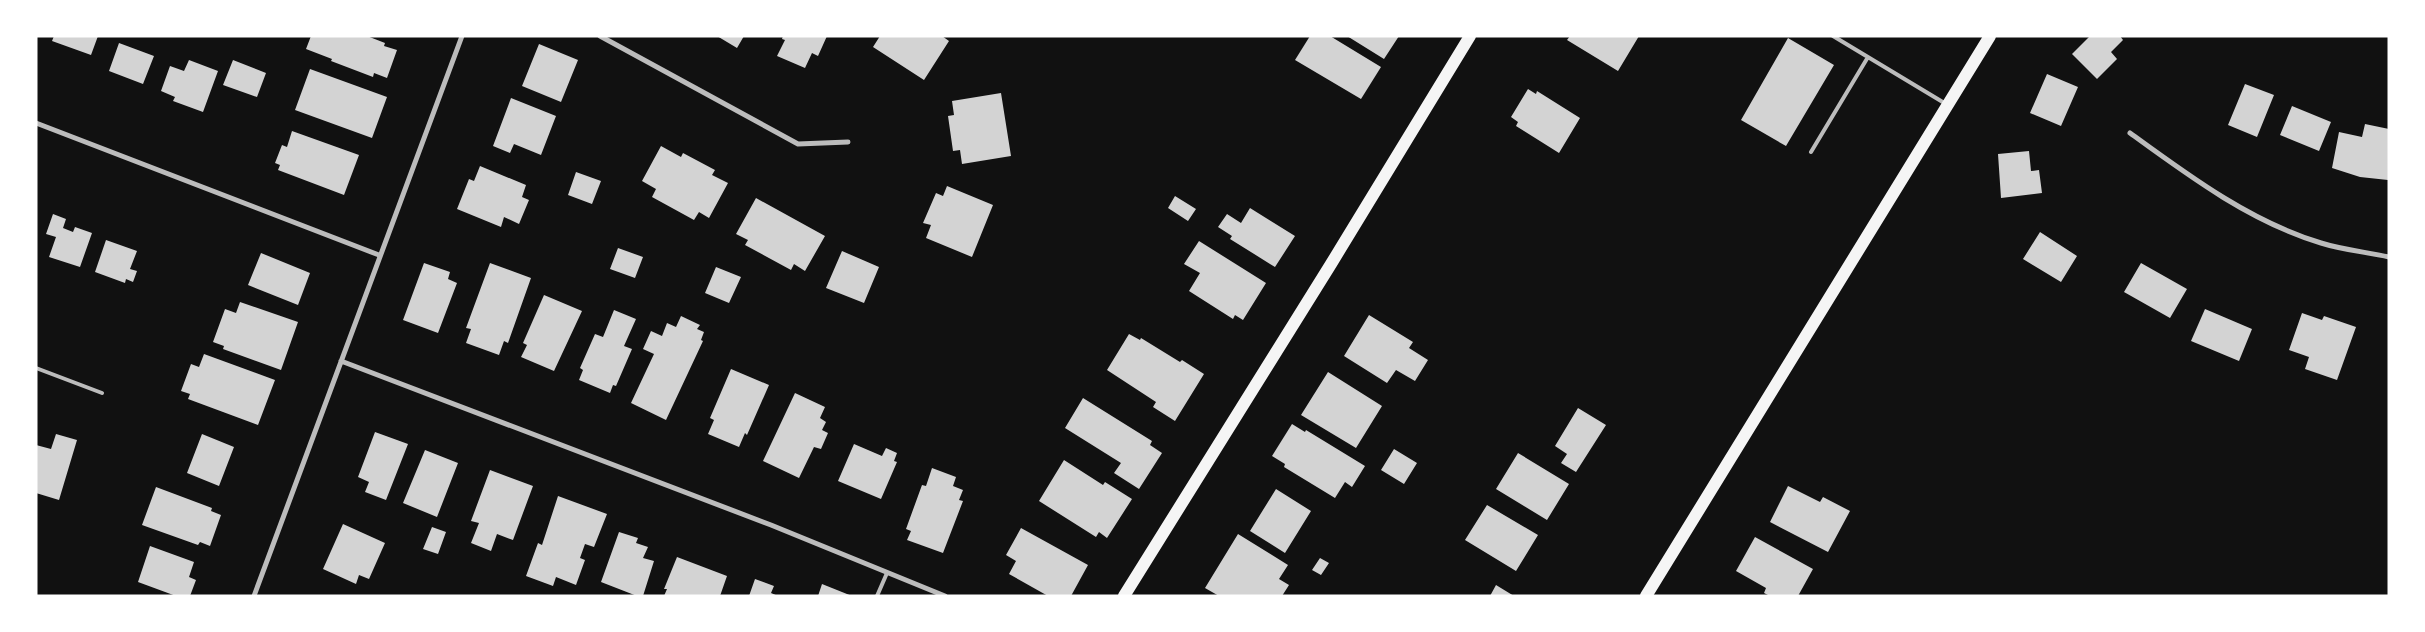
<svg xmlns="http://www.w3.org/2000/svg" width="2425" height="632" viewBox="0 0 2425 632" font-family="'Noto Sans',sans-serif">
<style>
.building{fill:#d3d3d3}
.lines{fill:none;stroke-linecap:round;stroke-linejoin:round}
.service{stroke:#bcbcbc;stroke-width:4}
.minor{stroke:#bcbcbc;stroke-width:5}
.primary{stroke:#f5f5f5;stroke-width:12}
</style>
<rect width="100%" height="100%" fill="#111"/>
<path class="building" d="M 54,36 L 98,36 L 91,55 L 52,41 Z
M 311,36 L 367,36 L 385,43 L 384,46 L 397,50 L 387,78 L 374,73 L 373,77 L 331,61 L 332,59 L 306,49 Z
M 717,36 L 744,36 L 737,48 Z
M 783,36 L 827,36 L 818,56 L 812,53 L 805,68 L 777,56 L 785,40 L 782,39 Z
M 880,36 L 942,36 L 949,41 L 924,80 L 873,47 Z
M 1310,36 L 1330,36 L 1381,67 L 1361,99 L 1295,60 Z
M 1347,36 L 1399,36 L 1384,59 Z
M 1570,36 L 1639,36 L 1618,71 L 1567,40 Z
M 2090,36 L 2120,36 L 2123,40 L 2111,52 L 2117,59 L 2097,79 L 2072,54 Z
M 1788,38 L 1834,65 L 1786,146 L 1741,120 Z
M 119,43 L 154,56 L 143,84 L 109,71 Z
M 539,44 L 578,60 L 561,102 L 522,86 Z
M 189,60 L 218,71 L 203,112 L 173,101 L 175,97 L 161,91 L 170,66 L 184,71 Z
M 233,60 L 266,73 L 257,97 L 223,85 Z
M 310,69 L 387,97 L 372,138 L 295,110 Z
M 2047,74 L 2078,87 L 2061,126 L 2030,113 Z
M 2245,84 L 2274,95 L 2257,137 L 2228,125 Z
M 1528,89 L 1536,94 L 1537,91 L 1580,118 L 1559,153 L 1516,126 L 1518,122 L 1511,117 Z
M 1001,93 L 1011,156 L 962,164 L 960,150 L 953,151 L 948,116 L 954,115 L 952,101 Z
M 511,98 L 556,116 L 541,155 L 514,144 L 510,153 L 493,146 Z
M 2292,106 L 2331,122 L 2319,151 L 2280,135 Z
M 2365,124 L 2389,129 L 2388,180 L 2360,177 L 2332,168 L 2339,132 L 2362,137 Z
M 292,131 L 359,155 L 344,195 L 278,170 L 280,165 L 275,163 L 282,145 L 287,147 Z
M 661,146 L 681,157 L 683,153 L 715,170 L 712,175 L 728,183 L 709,218 L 699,212 L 694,220 L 652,197 L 656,189 L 642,181 Z
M 2029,151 L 2031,171 L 2039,170 L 2042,193 L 2001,198 L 1998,154 Z
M 480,166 L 526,185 L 522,197 L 529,200 L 519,224 L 504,217 L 501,227 L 457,209 L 469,179 L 474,181 Z
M 576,172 L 601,181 L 592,204 L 568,195 Z
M 947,186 L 993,205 L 972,257 L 926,238 L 931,225 L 923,223 L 936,193 L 943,196 Z
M 1175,196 L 1196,209 L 1188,221 L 1168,208 Z
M 756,198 L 825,236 L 805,271 L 794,264 L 791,270 L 745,245 L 748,240 L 736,234 Z
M 1250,208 L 1295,236 L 1275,267 L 1230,239 L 1232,236 L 1218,227 L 1227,214 L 1241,223 Z
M 53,214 L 66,219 L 63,228 L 73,232 L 75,227 L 92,233 L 80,267 L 49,257 L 56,237 L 46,234 Z
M 2040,232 L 2077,256 L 2061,282 L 2023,259 Z
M 106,240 L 137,251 L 130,269 L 137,271 L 133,282 L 126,279 L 125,283 L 95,272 Z
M 1199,241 L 1266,283 L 1243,320 L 1235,315 L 1233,319 L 1189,291 L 1200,273 L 1184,264 Z
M 618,248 L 643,257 L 635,278 L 610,269 Z
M 842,251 L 879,267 L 864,303 L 826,288 Z
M 261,253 L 310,273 L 298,305 L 248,285 Z
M 424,263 L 450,272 L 448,279 L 457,283 L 438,333 L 403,320 Z
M 490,263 L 531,278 L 508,343 L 504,341 L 499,355 L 466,343 L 471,329 L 466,328 Z
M 2141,263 L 2187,289 L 2170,318 L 2124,292 Z
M 716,267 L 741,277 L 729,303 L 705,293 Z
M 544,295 L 582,311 L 554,371 L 521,357 L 527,345 L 523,343 Z
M 240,302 L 298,322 L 281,370 L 223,349 L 224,346 L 213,342 L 225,309 L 236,313 Z
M 2205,309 L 2252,329 L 2239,361 L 2191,341 Z
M 614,310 L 636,319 L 624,346 L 632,349 L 616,386 L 613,385 L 610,393 L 579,380 L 583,370 L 580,368 L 595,334 L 603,337 Z
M 2302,313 L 2322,320 L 2324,316 L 2356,327 L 2337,380 L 2305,369 L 2309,357 L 2289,350 Z
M 1369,315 L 1413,342 L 1409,348 L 1428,360 L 1415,381 L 1396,370 L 1387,383 L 1344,356 Z
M 681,316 L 700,325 L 697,329 L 704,332 L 701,340 L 703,341 L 666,420 L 631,403 L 654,354 L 643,349 L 651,331 L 662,336 L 667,323 L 676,327 Z
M 1129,334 L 1140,340 L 1141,338 L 1180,362 L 1182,360 L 1204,374 L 1175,421 L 1153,407 L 1156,402 L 1107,370 Z
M 204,354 L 275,380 L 258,425 L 188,399 L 190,394 L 181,391 L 191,364 L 199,367 Z
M 731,369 L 769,385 L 747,435 L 745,433 L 739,447 L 708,434 L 714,420 L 710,418 Z
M 1328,372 L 1382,406 L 1356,448 L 1301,415 Z
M 795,393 L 825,407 L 820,418 L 826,422 L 822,430 L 828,433 L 821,449 L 814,447 L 799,478 L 763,461 Z
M 1083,398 L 1152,441 L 1150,445 L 1162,453 L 1139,489 L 1114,473 L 1121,463 L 1065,428 Z
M 1578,408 L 1606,425 L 1576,472 L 1561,463 L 1567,454 L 1555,446 Z
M 1292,424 L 1305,432 L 1306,430 L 1365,466 L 1352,487 L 1345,482 L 1335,498 L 1284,467 L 1285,464 L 1272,456 Z
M 375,432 L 408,444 L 386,500 L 365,492 L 369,482 L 358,477 Z
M 56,434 L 77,440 L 59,500 L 36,493 L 36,445 L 51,449 Z
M 202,434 L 234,447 L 219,486 L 187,473 Z
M 854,444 L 882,456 L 886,448 L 897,453 L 894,461 L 897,462 L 881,499 L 838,481 Z
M 1394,449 L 1417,463 L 1404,484 L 1381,470 Z
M 425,450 L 458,463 L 437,517 L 403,503 Z
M 1518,453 L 1569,484 L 1547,520 L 1496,489 Z
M 1064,460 L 1103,485 L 1105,482 L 1132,499 L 1107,538 L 1099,532 L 1096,537 L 1039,501 Z
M 932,468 L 956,477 L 953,486 L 963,490 L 959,500 L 963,501 L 943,553 L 907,540 L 911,531 L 906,529 L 922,485 L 926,486 Z
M 490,470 L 533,486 L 513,540 L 497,534 L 491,551 L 471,543 L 479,523 L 471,521 Z
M 1788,486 L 1820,502 L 1823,497 L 1850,511 L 1828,552 L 1770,522 Z
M 156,487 L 212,508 L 211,511 L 221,515 L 210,546 L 200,542 L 198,545 L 142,525 Z
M 1276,489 L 1311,511 L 1285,553 L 1250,531 Z
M 558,496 L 607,514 L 594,547 L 585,544 L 580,558 L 585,560 L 576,585 L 556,577 L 553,586 L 526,576 L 538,543 L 542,545 Z
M 1487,505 L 1538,535 L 1516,571 L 1465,540 Z
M 343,524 L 385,543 L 369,579 L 359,575 L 356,584 L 323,569 Z
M 432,527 L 446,532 L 438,554 L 423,549 Z
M 1021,528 L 1088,565 L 1071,596 L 1048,596 L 1009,574 L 1016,561 L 1006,555 Z
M 619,532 L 638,538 L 636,543 L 648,547 L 643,558 L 654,561 L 643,596 L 637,596 L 601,582 Z
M 1238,534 L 1288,565 L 1279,579 L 1289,585 L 1282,596 L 1219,596 L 1205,588 Z
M 1755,537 L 1813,569 L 1798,596 L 1770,596 L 1764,593 L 1766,588 L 1736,571 Z
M 150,546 L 194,562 L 189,577 L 196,580 L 190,596 L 176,596 L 138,582 Z
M 677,557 L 727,576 L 720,596 L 664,596 L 667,589 L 664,589 Z
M 1320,558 L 1329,563 L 1321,575 L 1312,570 Z
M 755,579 L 774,586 L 771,593 L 778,596 L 749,596 Z
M 822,584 L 852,596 L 818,596 Z
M 1496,585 L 1514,596 L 1490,596 Z"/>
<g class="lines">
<path class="service" d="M 1833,36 L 1946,104
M 1811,152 L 1868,57
M 36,368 L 102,393
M 877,596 L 887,573"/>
<path class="minor" d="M 600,36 L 798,144 L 848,142
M 36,123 L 379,255
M 2130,133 C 2189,176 2251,222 2321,243 C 2343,250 2367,252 2389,257
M 341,361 L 771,525 L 945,596
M 254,596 L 462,36"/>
<path class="primary" d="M 1124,596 L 1331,264 L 1470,36
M 1646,596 L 1990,36"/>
</g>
<rect width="2425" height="632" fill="none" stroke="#ffffff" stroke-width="75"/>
</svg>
